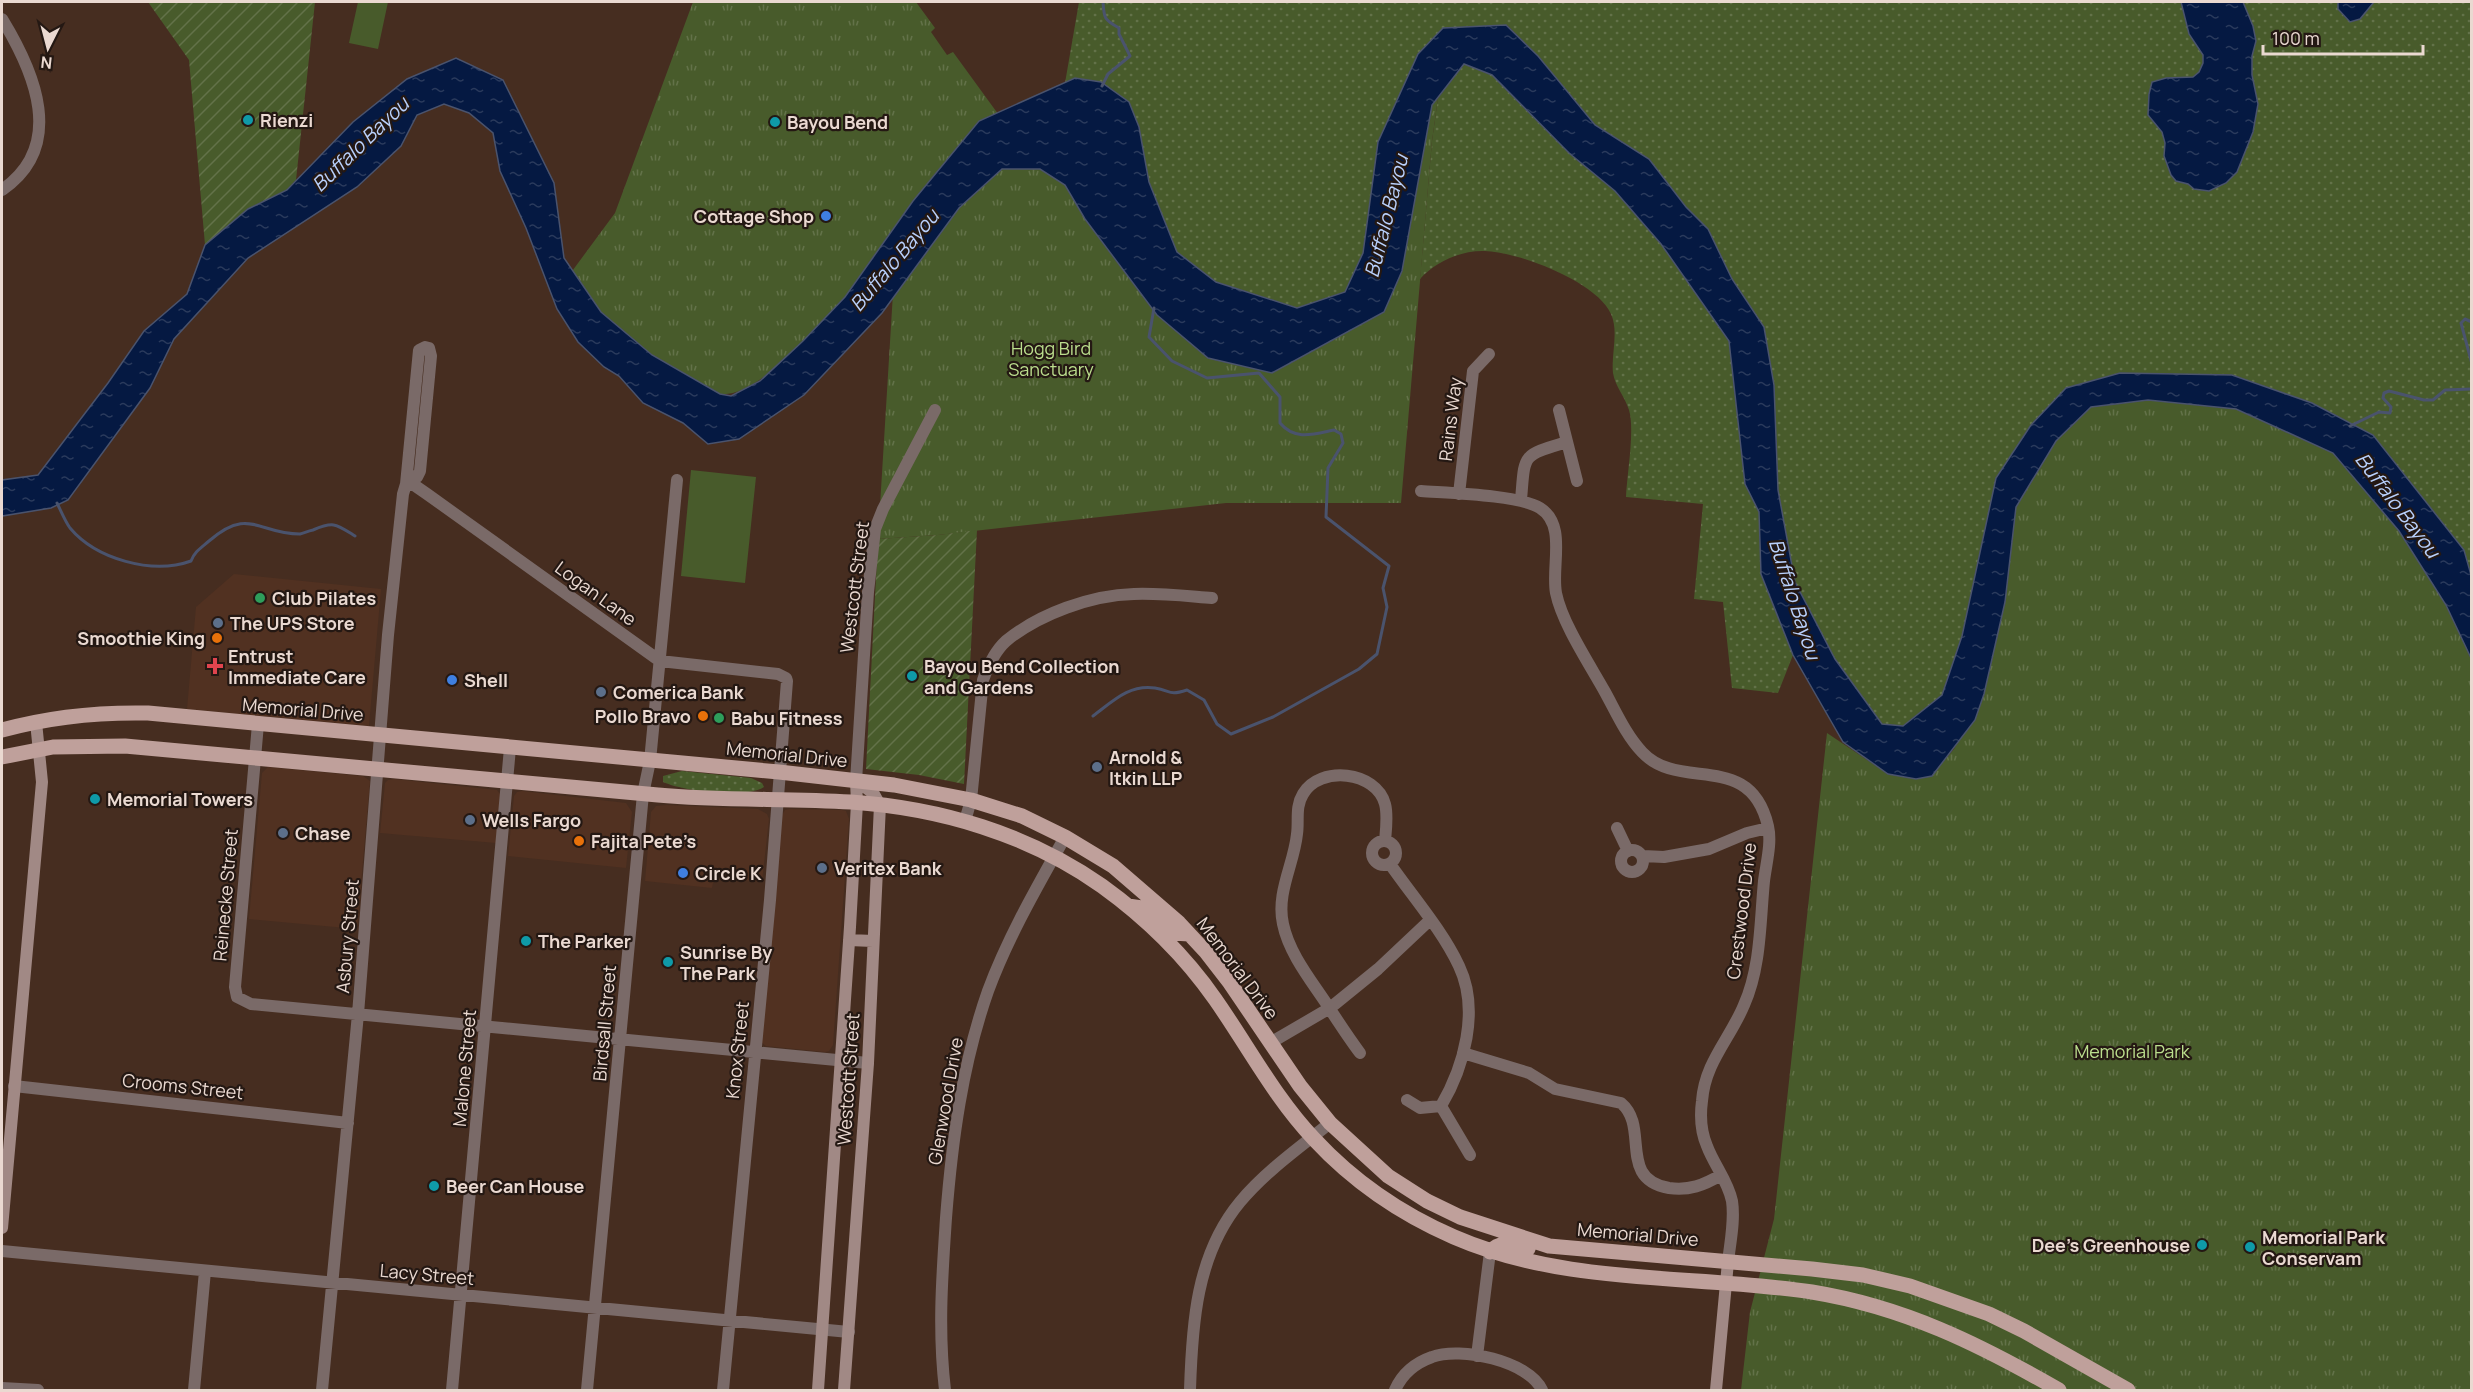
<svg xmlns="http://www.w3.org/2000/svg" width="2473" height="1392" viewBox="0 0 2473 1392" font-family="Manrope,sans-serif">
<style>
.built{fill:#513121}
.grass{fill:url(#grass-dots)}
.park{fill:url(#park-tufts)}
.garden{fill:url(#garden-furrows)}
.pitch{fill:#485b2b}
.water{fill:url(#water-ripples);stroke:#4a536d;stroke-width:1.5}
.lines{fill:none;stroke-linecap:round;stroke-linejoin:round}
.stream{stroke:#4a536d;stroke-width:3}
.street{stroke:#7a6a68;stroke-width:12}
.secondary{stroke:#a18985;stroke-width:12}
.primary{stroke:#bfa09b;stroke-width:15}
.culture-dot{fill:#0f9aa8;stroke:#241813;stroke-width:2}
.shop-dot{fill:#3f7fe0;stroke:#241813;stroke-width:2}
.leisure-dot{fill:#2e9e5b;stroke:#241813;stroke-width:2}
.service-dot{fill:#5c6f8a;stroke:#241813;stroke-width:2}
.food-dot{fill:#e8710a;stroke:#241813;stroke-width:2}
.health-dot{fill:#e0444e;stroke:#241813;stroke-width:2}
.labels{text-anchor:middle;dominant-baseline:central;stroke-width:4.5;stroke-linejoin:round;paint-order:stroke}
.poi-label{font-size:18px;font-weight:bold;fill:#ead9d1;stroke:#241813;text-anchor:start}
.park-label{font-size:18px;fill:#bbde8d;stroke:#241813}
.street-label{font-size:18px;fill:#ead9d1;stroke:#241813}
.water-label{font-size:20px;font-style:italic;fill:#b8d0fc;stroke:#241813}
</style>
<defs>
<pattern id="grass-dots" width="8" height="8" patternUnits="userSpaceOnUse" patternTransform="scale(1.5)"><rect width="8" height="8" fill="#485b2b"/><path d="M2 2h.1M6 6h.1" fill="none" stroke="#637249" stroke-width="1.8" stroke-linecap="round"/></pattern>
<pattern id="park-tufts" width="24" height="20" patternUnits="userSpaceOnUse" patternTransform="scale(1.5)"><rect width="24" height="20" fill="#485b2b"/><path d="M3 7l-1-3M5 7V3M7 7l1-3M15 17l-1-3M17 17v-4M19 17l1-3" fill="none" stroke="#637249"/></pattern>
<pattern id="garden-furrows" width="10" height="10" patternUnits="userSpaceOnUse" patternTransform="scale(1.5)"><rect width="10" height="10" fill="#485b2b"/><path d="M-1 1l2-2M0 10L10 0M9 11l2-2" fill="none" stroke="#637249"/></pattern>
<pattern id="water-ripples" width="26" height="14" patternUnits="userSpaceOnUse" patternTransform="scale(1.5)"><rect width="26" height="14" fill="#051942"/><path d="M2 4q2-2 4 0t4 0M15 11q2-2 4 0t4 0" fill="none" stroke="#2a3a5c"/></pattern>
</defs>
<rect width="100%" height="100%" fill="#462d20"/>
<path class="built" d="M 234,574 L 381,589 L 369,726 L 187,709 L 196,607 Z
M 268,767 L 363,776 L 370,781 L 357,929 L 249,919 L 262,773 Z
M 394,779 L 497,790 L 500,794 L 496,843 L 380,833 L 385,783 L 388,780 Z
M 522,791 L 626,803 L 632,812 L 626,868 L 508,856 L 514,796 L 517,792 Z
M 667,805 L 758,809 L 767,814 L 769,819 L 762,882 L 714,877 L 712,888 L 645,881 L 651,812 L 656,806 Z
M 790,809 L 842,810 L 846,811 L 849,819 L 833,1045 L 829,1051 L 825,1052 L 766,1046 L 761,1042 L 782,815 L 785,810 Z"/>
<path class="grass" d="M 1079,2 L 2471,2 L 2471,575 L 2464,550 L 2373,435 L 2312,403 L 2232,375 L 2120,373 L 2066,388 L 1980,551 L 1962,636 L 1942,695 L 1903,726 L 1882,724 L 1835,659 L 1795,582 L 1778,490 L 1774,385 L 1764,327 L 1732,279 L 1708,229 L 1686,207 L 1649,159 L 1595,125 L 1538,56 L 1507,25 L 1378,142 L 1363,253 L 1345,292 L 1297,308 L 1216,282 L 1177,252 L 1149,182 L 1139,127 L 1101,82 L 1076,78 L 1065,83 Z
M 1464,64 L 1492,75 L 1569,153 L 1615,191 L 1661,244 L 1729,341 L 1745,483 L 1759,512 L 1761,574 L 1793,655 L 1778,693 L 1732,688 L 1723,602 L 1694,599 L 1703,504 L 1626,497 C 1627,474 1635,430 1629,410 C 1625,397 1615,386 1613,373 C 1611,354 1619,332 1611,314 C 1597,282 1519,252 1485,251 C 1461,250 1435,262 1420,279 L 1432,141 L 1438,98 Z
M 682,771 L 751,778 L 762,783 L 764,787 C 747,799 682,791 663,782 L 663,776 Z"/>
<path class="park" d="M 693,2 L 916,2 L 935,28 L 931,32 L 947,55 L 953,52 L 1001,118 L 1147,202 L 1185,266 L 1248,301 L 1294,317 L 1347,298 L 1444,55 L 1432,141 L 1401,503 L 1226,503 L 938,535 L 878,539 L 896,244 C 867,261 865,273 845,297 C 822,325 756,399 720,394 L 652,355 L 628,336 L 601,312 L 570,274 L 615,213 Z
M 2148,400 L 2236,409 L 2333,453 L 2399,531 L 2446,605 L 2471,658 L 2471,1390 L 1741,1390 L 1750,1312 L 1774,1219 L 1827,733 L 1888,774 L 1916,779 L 1932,775 L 1954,749 L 1984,694 L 2005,602 L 2016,507 L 2056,441 L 2091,407 Z"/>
<path class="garden" d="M 148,2 L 315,2 L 296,180 L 287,190 L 248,209 L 205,245 L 189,60 Z
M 977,530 L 964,784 L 919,775 L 866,769 L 878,539 L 938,535 Z"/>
<path class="pitch" d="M 358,2 L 388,2 L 378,49 L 349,43 Z
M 691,470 L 756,477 L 745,583 L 681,576 Z"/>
<path class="water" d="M 2181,2 L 2243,2 L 2253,26 L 2256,41 L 2252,56 L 2252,75 L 2258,104 L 2253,132 L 2237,172 L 2226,183 L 2209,191 L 2194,189 L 2188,184 L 2176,181 L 2171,175 L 2164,156 L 2165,143 L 2162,132 L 2148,115 L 2149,94 L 2152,82 L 2166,78 L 2193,77 L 2199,72 L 2203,63 L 2203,55 L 2189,34 Z
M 2338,2 L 2374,2 L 2360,19 L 2350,22 L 2338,9 Z
M 1506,25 L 1538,56 L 1595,125 L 1649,159 L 1686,207 L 1708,229 L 1732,279 L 1764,327 L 1774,385 L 1778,490 L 1795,582 L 1835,659 L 1882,724 L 1903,726 L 1942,695 L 1962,636 L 1996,478 L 2031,425 L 2066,388 L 2120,373 L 2232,375 L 2312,403 L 2373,435 L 2464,550 L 2471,575 L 2471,658 L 2446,605 L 2399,531 L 2333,453 L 2236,409 L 2148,400 L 2091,407 L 2056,441 L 2016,507 L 2005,602 L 1984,694 L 1975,720 L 1932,776 L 1916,779 L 1888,774 L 1843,742 L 1793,655 L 1761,574 L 1759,512 L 1745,484 L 1729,341 L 1661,244 L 1615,191 L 1569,153 L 1492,75 L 1464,64 L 1432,105 L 1402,271 L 1384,312 L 1272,373 L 1208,358 L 1157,315 L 1085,219 L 1065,185 L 1040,169 L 1002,169 L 959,208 L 882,313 L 804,395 L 739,439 L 708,444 L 683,423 L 643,403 L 619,376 L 604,367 L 578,342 L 557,309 L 526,228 L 500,171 L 493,133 L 469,113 L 444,104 L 417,115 L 401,146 L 357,187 L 248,258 L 174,339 L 150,388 L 68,500 L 51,508 L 2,516 L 2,480 L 38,475 L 108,383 L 144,331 L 187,294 L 205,245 L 248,209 L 287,190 L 353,122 L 407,79 L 456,58 L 503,80 L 554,183 L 564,258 L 601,312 L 652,355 L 720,394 L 731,396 L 760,381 L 803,341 L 845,297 L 913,201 L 979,121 L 1075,78 L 1101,82 L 1129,102 L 1139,127 L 1149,182 L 1177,252 L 1216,282 L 1297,308 L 1345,292 L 1363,253 L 1378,142 L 1418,54 L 1443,28 Z"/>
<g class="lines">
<path class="stream" d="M 1102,86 L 1108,74 L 1130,56 L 1119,34 L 1119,28 C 1104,20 1104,18 1103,2
M 2472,322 L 2465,319 L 2461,323 L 2472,364
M 2350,426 L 2379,412 L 2390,413 L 2391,407 L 2383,398 L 2384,393 L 2389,391 L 2424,400 L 2433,400 L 2445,390 L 2472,389
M 57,503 C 61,511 65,521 70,528 C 96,559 152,575 191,561 C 195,551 201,548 209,541 C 249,506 258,534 300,534 C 304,533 308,531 313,530 C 334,521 336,524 355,536
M 1093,716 C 1112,702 1129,684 1155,688 C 1172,691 1168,696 1187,690 L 1204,700 L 1217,724 L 1231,734 L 1273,717 L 1359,669 L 1377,654 L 1387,607 L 1383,588 L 1389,566 L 1326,517 L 1328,468 L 1343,443 L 1341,434 L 1334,430 C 1314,434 1295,441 1280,423 L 1280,397 L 1259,373 L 1207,378 L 1172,361 L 1149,337 L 1154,308"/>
<path class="street" d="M 2,19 C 35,73 66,146 2,190
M 1559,410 L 1577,481
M 406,484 L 414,485 L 427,494 L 660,661 L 778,674 L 786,678 L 787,681 L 770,900 L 723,1390
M 1421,491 C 1447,493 1520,495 1540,508 C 1567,525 1551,566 1556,593 C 1562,623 1590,665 1605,692 C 1616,712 1626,735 1642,752 C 1680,793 1750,749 1768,826 C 1772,843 1766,864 1764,881 C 1760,922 1761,967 1744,1005 C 1730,1039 1705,1062 1702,1101 C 1700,1116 1701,1132 1707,1146 C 1714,1165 1728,1181 1732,1201 C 1735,1221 1730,1243 1728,1262
M 1459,494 L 1473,371 L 1489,354
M 1521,500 C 1525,453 1521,456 1567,442
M 258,724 L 235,987 L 237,997 L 251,1004 L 868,1063
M 856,781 L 868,592 L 875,529 L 883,509 L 935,410
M 965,821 L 971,800 L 983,680 C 988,666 995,651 1006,641 C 1039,614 1091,595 1134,594 C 1160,593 1186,596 1212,598
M 1617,828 L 1628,851
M1372 853a12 12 0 1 1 24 0a12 12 0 1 1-24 0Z
M1621 861a11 11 0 1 1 22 0a11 11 0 1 1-22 0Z
M 1643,856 L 1664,857 L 1709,849 L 1747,833 L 1768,828
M 1390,864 C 1413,897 1442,930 1459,966 C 1480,1010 1464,1067 1441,1106 L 1420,1108 L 1407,1100
M 1270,1043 L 1330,1008 L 1378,969 L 1430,920
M 1360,1053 C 1348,1037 1337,1020 1326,1003 C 1310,979 1289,953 1283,924 C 1276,893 1294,864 1297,834 C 1299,820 1295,807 1303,794 C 1320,765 1376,771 1385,804 C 1388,815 1386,830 1385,841
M 1463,1053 L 1529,1073 L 1555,1089 L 1621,1103 C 1650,1127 1617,1179 1669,1188 C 1689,1191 1704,1185 1721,1175
M 14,1086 L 348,1123
M 1441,1106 L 1470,1155
M 2,1251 L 849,1332
M 1477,1356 L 1490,1252
M 2,1388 L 38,1390
M 194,1390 L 205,1271
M 322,1390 L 358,1014 L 388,635 L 403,494 L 406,484 L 419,350 L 425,347 L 429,348 L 431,356 L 420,471 L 417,477 L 406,484
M 452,1390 L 510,748
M 587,1390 L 643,794 L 650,761 L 677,480
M 945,1390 C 938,1330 942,1278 946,1218 C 952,1141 962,1065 988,991 C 1008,937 1037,887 1065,837
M 1190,1390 C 1192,1325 1196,1255 1240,1202 C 1266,1171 1299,1148 1330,1123
M 1395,1390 C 1402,1374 1415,1363 1432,1357 C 1460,1346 1529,1361 1542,1390"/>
<path class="secondary" d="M 849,940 L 873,941
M 2,1228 L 42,782 L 36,722
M 818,1390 L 850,927 L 857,803 L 856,781
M 844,1390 L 868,1063 L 880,805 L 874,794 L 857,781
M 1716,1390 L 1728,1262"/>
<path class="primary" d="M 2,730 C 49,717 98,712 148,713 L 779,772 L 894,785 L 971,800 L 1022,816 L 1065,837 L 1113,866 L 1179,923 L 1206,952 L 1230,983 L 1300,1086 L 1330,1123 L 1388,1176 L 1427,1201 L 1460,1217 L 1549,1246 L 1812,1269 L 1863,1275 L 1910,1286 L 1989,1314 L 2024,1331 L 2128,1390
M 2,757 L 53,747 L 125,746 C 302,763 480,779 658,795 C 723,801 787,798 851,802 C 940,808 1028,834 1102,886 C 1145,917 1185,956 1215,999 C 1248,1046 1275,1098 1314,1139 C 1353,1181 1401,1214 1454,1237 C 1567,1286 1692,1274 1812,1292 C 1904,1307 1979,1344 2059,1390
M 1128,906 L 1149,909 L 1173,933 L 1189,934
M 1490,1252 C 1501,1239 1514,1246 1528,1249"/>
</g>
<g class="culture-dot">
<circle cx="248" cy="120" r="6"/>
<circle cx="775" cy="122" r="6"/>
<circle cx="912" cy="676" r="6"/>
<circle cx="95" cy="799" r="6"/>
<circle cx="526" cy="941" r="6"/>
<circle cx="668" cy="962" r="6"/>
<circle cx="434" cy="1186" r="6"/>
<circle cx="2202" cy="1245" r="6"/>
<circle cx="2250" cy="1247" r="6"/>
</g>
<g class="shop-dot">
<circle cx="826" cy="216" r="6"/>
<circle cx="452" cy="680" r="6"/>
<circle cx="683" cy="873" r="6"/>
</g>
<g class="leisure-dot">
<circle cx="260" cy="598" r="6"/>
<circle cx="719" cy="718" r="6"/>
</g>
<g class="service-dot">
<circle cx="218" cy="623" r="6"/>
<circle cx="601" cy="692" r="6"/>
<circle cx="1097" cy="767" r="6"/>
<circle cx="470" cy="820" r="6"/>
<circle cx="283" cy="833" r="6"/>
<circle cx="822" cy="868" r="6"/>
</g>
<g class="food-dot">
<circle cx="217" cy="638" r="6"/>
<circle cx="703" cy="716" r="6"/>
<circle cx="579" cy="841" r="6"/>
</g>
<path class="health-dot" d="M212 657h6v6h6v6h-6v6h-6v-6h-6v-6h6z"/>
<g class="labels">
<g class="poi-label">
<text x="260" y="120">Rienzi</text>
<text x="787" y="122">Bayou Bend</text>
<text x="814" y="216" text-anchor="end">Cottage Shop</text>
<text x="272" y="598">Club Pilates</text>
<text x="230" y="623">The UPS Store</text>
<text x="205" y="638" text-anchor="end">Smoothie King</text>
<text x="228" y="656">Entrust<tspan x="228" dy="21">Immediate Care</tspan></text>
<text x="924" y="666">Bayou Bend Collection<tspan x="924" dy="21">and Gardens</tspan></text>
<text x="464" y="680">Shell</text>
<text x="613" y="692">Comerica Bank</text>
<text x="691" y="716" text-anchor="end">Pollo Bravo</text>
<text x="731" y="718">Babu Fitness</text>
<text x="1109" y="757">Arnold &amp;<tspan x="1109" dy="21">Itkin LLP</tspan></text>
<text x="107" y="799">Memorial Towers</text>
<text x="482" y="820">Wells Fargo</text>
<text x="295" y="833">Chase</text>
<text x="591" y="841">Fajita Pete’s</text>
<text x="834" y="868">Veritex Bank</text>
<text x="695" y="873">Circle K</text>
<text x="538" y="941">The Parker</text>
<text x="680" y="952">Sunrise By<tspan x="680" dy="21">The Park</tspan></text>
<text x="446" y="1186">Beer Can House</text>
<text x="2262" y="1237">Memorial Park<tspan x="2262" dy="21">Conservam</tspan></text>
<text x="2190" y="1245" text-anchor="end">Dee's Greenhouse</text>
</g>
<g class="park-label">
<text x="1051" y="348">Hogg Bird<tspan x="1051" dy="21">Sanctuary</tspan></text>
<text x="2132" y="1051">Memorial Park</text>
</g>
<g class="street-label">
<text transform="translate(1450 419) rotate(-83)">Rains Way</text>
<text transform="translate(854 587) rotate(-83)">Westcott Street</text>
<text transform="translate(596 593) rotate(36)">Logan Lane</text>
<text transform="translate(303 709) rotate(5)">Memorial Drive</text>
<text transform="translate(787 754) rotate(6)">Memorial Drive</text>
<text transform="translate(225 895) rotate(-85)">Reinecke Street</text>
<text transform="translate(1741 911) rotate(-83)">Crestwood Drive</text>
<text transform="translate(347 936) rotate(-85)">Asbury Street</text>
<text transform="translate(1238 968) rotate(53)">Memorial Drive</text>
<text transform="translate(604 1023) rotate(-85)">Birdsall Street</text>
<text transform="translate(737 1050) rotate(-84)">Knox Street</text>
<text transform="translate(464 1068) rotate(-85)">Malone Street</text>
<text transform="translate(848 1079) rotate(-86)">Westcott Street</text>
<text transform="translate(183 1086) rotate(6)">Crooms Street</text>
<text transform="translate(945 1101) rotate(-80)">Glenwood Drive</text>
<text transform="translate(1638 1234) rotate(5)">Memorial Drive</text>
<text transform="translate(427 1274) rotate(5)">Lacy Street</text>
</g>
<g class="water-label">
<text transform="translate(360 144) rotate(-44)">Buffalo Bayou</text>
<text transform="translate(1386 216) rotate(-76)">Buffalo Bayou</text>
<text transform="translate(894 260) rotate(-50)">Buffalo Bayou</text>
<text transform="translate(2398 505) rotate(53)">Buffalo Bayou</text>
<text transform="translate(1795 599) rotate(72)">Buffalo Bayou</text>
</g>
</g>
<rect width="2473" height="1392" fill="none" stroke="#ead9d1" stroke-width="6"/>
<g transform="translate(48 48) rotate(186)" stroke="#241813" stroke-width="4.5" paint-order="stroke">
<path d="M0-4.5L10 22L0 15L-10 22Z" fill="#ead9d1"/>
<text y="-9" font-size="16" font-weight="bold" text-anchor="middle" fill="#ead9d1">N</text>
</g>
<path d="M2263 45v9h160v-9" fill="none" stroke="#ead9d1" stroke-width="3"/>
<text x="2272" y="45" font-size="18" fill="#ead9d1" stroke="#241813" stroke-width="4.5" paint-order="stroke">100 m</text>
</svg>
